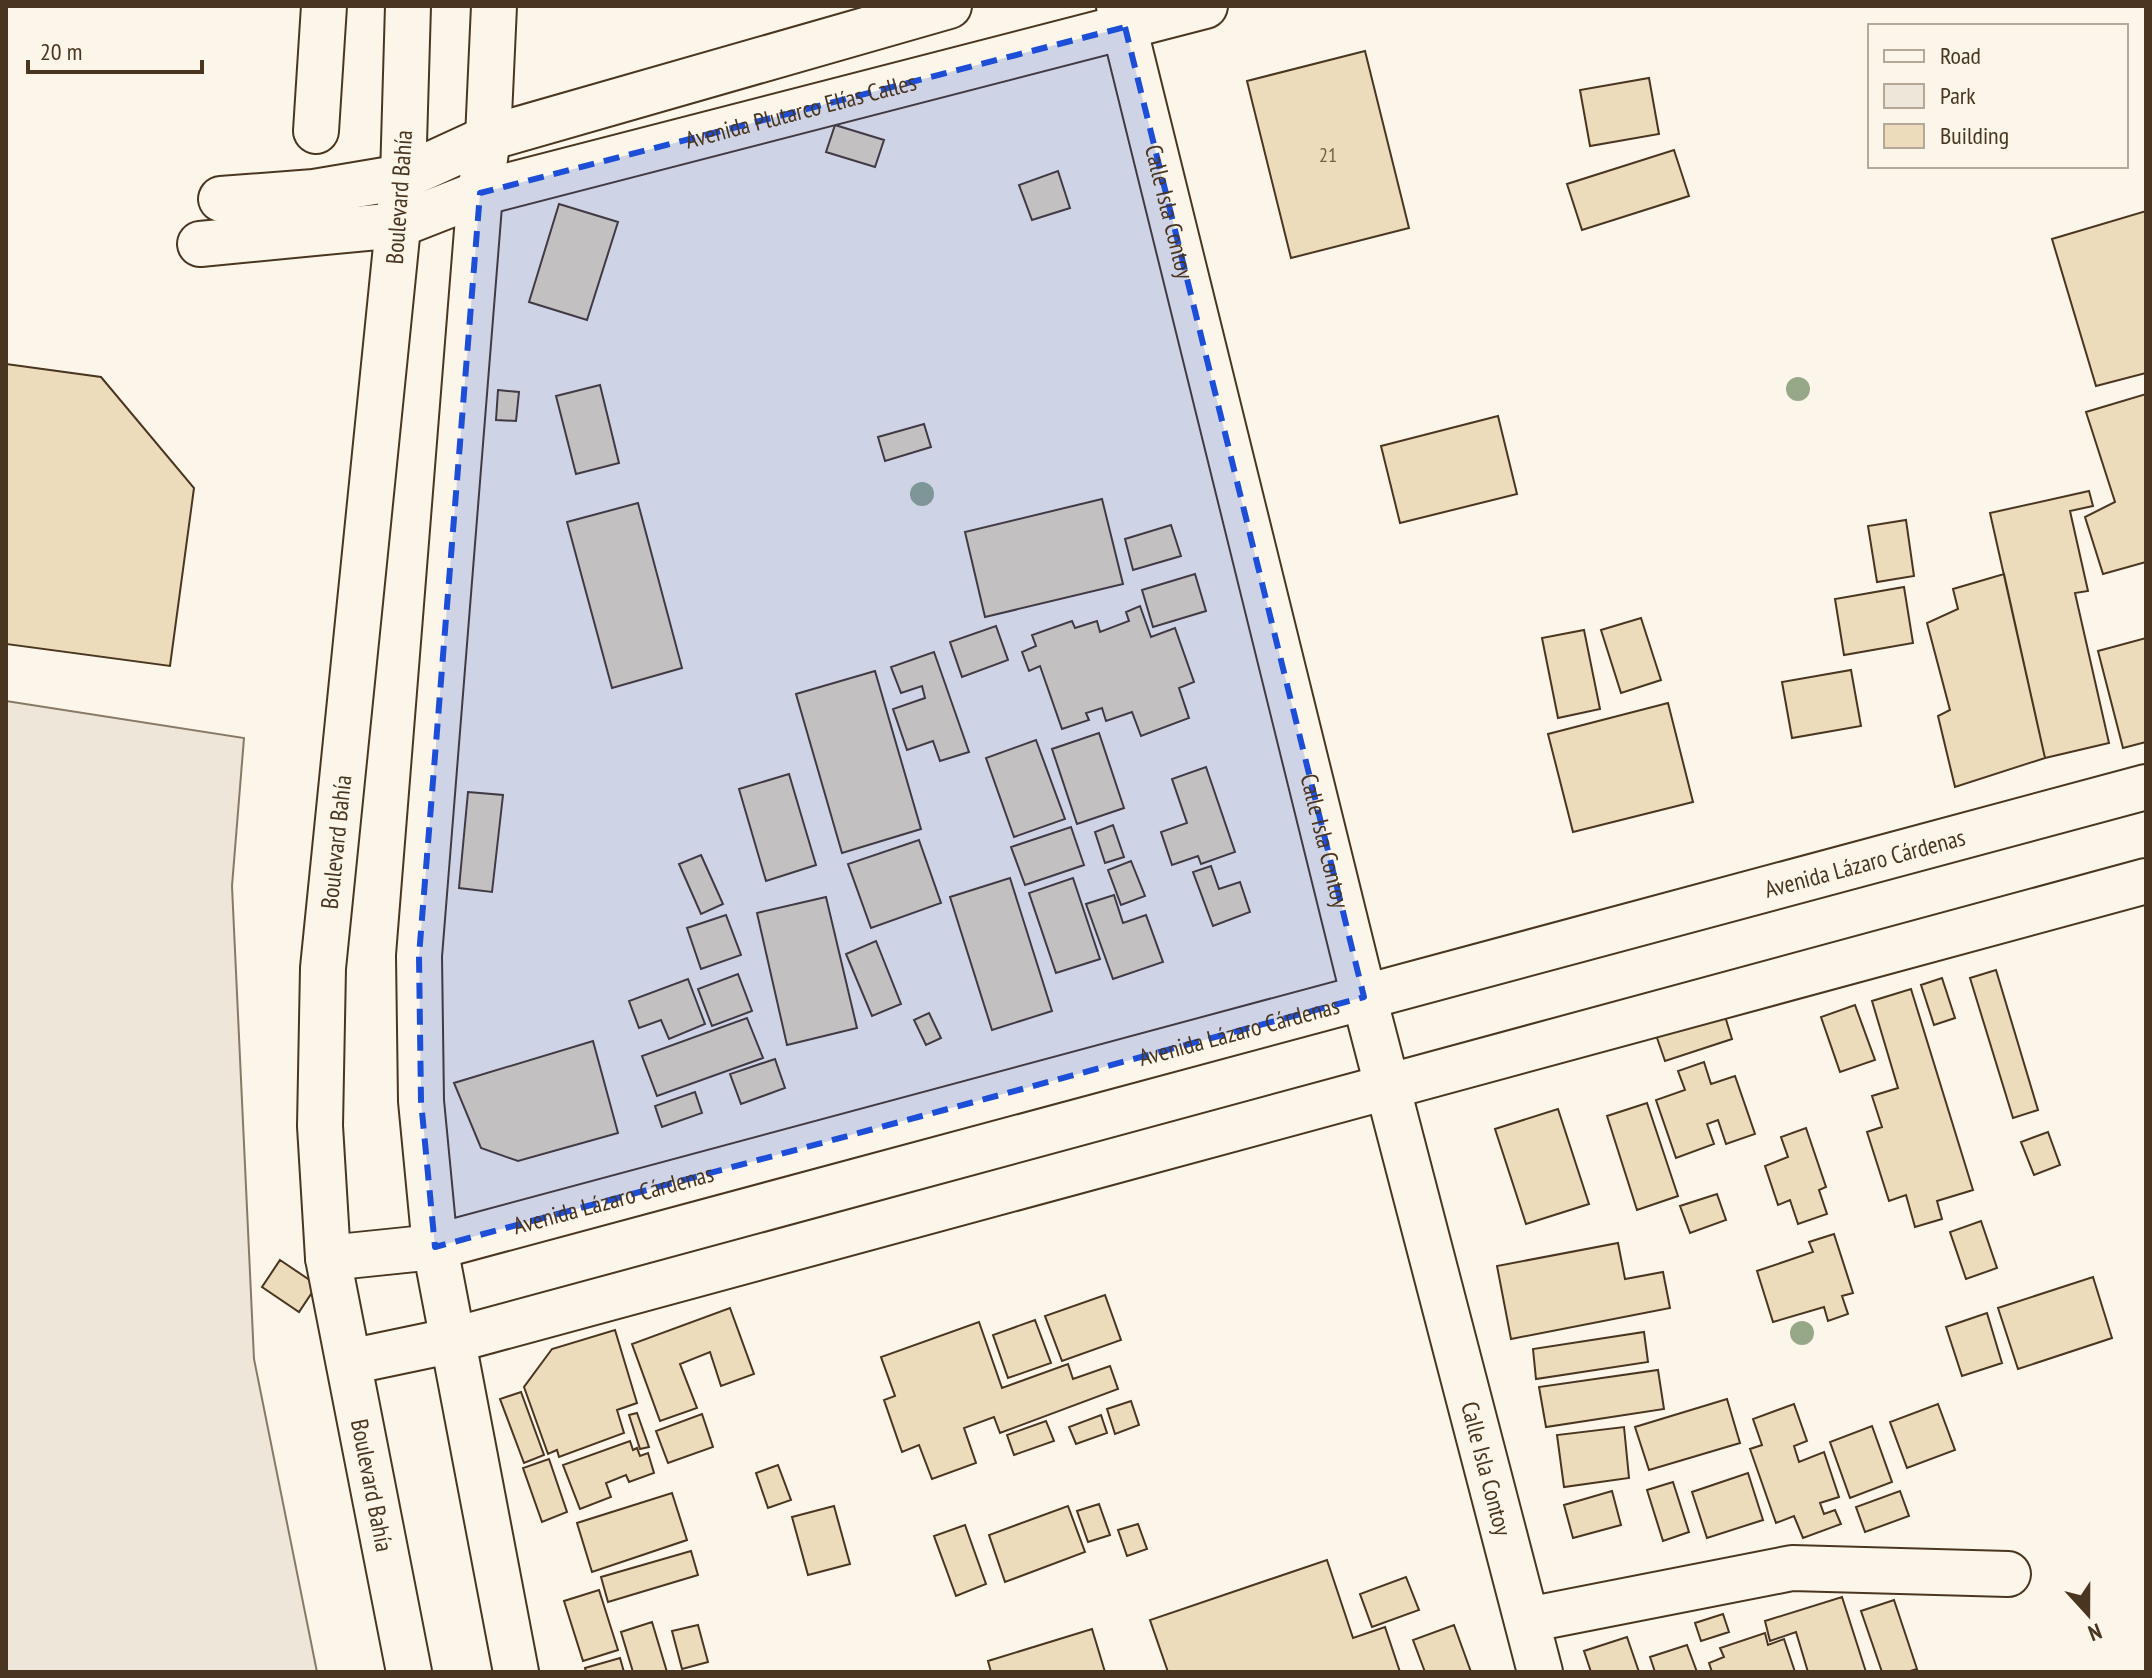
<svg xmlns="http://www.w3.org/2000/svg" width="2152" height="1678" viewBox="0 0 2152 1678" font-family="'PT Sans Narrow',sans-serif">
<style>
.green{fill:#ede6d9;stroke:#887966;stroke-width:2}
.building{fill:#ecdcbc;stroke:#4a3520;stroke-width:2}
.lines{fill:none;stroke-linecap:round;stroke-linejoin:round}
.minor-casing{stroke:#4a3520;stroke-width:48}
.major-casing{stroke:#4a3520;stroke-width:48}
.minor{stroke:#fbf6e9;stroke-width:44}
.major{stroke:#fbf6e9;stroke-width:44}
.tree{fill:#96a887}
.marked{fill:#1d4ed8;fill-opacity:0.2;stroke:#1d4ed8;stroke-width:6;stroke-dasharray:16 10;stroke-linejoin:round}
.labels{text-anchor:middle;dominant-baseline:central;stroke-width:6;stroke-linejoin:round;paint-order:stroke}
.number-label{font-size:20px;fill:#725f47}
.street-label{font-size:24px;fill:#4a3520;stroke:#fbf6e9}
</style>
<rect width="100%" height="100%" fill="#fbf6e9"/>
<path class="green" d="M 6,701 L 244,738 L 232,886 L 254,1359 L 317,1672 L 6,1672 Z"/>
<path class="building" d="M 1365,51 L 1409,228 L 1291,258 L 1247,81 Z
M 1649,78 L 1659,134 L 1590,146 L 1580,90 Z
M 835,125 L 884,140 L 875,167 L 826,152 Z
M 1674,150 L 1689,196 L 1582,230 L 1567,184 Z
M 1058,171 L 1070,208 L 1032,220 L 1019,185 Z
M 559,204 L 618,222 L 587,320 L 529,302 Z
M 2146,211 L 2146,373 L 2096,386 L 2052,239 Z
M 6,364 L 101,377 L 194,488 L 170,666 L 6,644 Z
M 600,385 L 619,463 L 576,474 L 556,396 Z
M 498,390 L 519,392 L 516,421 L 496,420 Z
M 2146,394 L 2146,562 L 2103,574 L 2085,517 L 2115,502 L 2086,412 Z
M 1498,416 L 1517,494 L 1400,523 L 1381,446 Z
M 924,424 L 931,447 L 885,461 L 878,437 Z
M 2089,491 L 2093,506 L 2070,511 L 2088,591 L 2075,593 L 2109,743 L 2045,758 L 1990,513 Z
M 1102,499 L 1123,584 L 985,617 L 965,532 Z
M 638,503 L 682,668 L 612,688 L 567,522 Z
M 1906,520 L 1914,576 L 1877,582 L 1868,526 Z
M 1171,525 L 1181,556 L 1133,570 L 1125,539 Z
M 1195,574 L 1206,611 L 1153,627 L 1142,590 Z
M 2004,574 L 2045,758 L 1955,787 L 1938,716 L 1950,710 L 1927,623 L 1958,609 L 1953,589 Z
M 1904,587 L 1913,643 L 1844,655 L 1835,599 Z
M 1140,606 L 1151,637 L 1175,628 L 1194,682 L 1179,688 L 1189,718 L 1141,736 L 1132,712 L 1106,721 L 1102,708 L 1086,713 L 1089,720 L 1062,729 L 1040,666 L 1029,671 L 1022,652 L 1036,646 L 1032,635 L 1072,621 L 1075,628 L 1097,621 L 1100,632 L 1129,621 L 1126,612 Z
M 1641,618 L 1661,680 L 1621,693 L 1601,630 Z
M 996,626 L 1008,660 L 962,677 L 950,642 Z
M 1584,630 L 1600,709 L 1558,718 L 1542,638 Z
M 2146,638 L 2146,742 L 2123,748 L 2098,651 Z
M 934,652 L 969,752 L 940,761 L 933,741 L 907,750 L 893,709 L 925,698 L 922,686 L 901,693 L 891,667 Z
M 1851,670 L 1861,726 L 1792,738 L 1782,682 Z
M 875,671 L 921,829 L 842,853 L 796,694 Z
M 1668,703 L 1693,802 L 1573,832 L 1548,734 Z
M 1099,733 L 1124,808 L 1077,824 L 1052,749 Z
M 1036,740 L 1065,819 L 1014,837 L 986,758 Z
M 1206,767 L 1235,852 L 1201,864 L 1198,856 L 1172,865 L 1161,832 L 1187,823 L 1172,779 Z
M 789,774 L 816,865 L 766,881 L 739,789 Z
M 468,792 L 503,795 L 492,892 L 459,888 Z
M 1113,825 L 1124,857 L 1105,863 L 1095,832 Z
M 1071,827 L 1084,865 L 1025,885 L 1011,847 Z
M 919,840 L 941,903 L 871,928 L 848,864 Z
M 701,855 L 723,904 L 701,914 L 679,864 Z
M 1131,861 L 1145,896 L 1121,905 L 1108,870 Z
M 1211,866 L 1219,889 L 1240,882 L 1250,912 L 1213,926 L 1193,872 Z
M 1010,878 L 1052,1011 L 992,1030 L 950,897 Z
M 1073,878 L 1100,959 L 1056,973 L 1029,893 Z
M 1114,895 L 1123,923 L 1146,915 L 1163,962 L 1113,979 L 1086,904 Z
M 826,897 L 857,1028 L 787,1045 L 757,913 Z
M 726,915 L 741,955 L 701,969 L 687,928 Z
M 876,941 L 901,1004 L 872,1016 L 846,954 Z
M 1996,970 L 2038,1110 L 2013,1118 L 1970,978 Z
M 738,974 L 752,1011 L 712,1026 L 698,989 Z
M 1942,978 L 1955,1018 L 1934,1025 L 1921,985 Z
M 688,979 L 705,1024 L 669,1039 L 661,1020 L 639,1028 L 629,1001 Z
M 1911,989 L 1973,1190 L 1937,1201 L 1942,1219 L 1915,1227 L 1906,1195 L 1889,1201 L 1867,1132 L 1882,1127 L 1872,1096 L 1898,1088 L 1872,1001 Z
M 1855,1005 L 1875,1060 L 1840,1072 L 1821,1017 Z
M 929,1013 L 941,1038 L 926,1045 L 914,1020 Z
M 1724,1013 L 1732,1039 L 1665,1061 L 1656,1035 Z
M 747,1018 L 763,1058 L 657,1096 L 642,1056 Z
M 593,1041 L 618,1133 L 518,1161 L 481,1148 L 454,1083 Z
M 775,1059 L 785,1088 L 741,1104 L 730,1074 Z
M 1704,1062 L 1711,1084 L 1735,1076 L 1755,1134 L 1726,1144 L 1718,1120 L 1707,1124 L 1714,1144 L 1676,1158 L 1656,1100 L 1685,1090 L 1678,1071 Z
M 695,1092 L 702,1113 L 662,1127 L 655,1106 Z
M 1647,1103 L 1678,1196 L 1637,1210 L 1607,1116 Z
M 1558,1109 L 1589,1204 L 1526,1224 L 1495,1129 Z
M 1806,1128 L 1826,1187 L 1819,1190 L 1827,1214 L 1798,1224 L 1790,1200 L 1778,1205 L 1765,1166 L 1788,1157 L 1781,1137 Z
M 2048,1132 L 2060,1165 L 2034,1175 L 2021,1142 Z
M 1717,1194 L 1726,1220 L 1690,1233 L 1680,1206 Z
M 1981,1221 L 1997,1268 L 1966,1279 L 1950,1232 Z
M 1834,1234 L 1853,1293 L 1842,1296 L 1848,1314 L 1828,1321 L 1824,1307 L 1773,1322 L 1757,1271 L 1813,1252 L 1809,1242 Z
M 1618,1243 L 1625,1279 L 1663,1272 L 1670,1308 L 1511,1339 L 1497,1266 Z
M 280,1260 L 317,1285 L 299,1312 L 262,1287 Z
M 2093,1277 L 2112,1338 L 2018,1369 L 1998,1308 Z
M 1105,1295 L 1121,1340 L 1062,1361 L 1045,1316 Z
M 730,1308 L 754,1374 L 721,1386 L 710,1352 L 680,1364 L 697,1408 L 660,1421 L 632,1344 Z
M 1987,1313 L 2002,1363 L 1962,1376 L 1946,1327 Z
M 1035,1320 L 1051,1363 L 1008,1378 L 993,1335 Z
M 979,1322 L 1002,1388 L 1068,1364 L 1073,1379 L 1110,1366 L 1118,1389 L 1000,1433 L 994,1417 L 964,1428 L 976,1463 L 932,1479 L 919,1445 L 902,1452 L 884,1400 L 895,1396 L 881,1357 Z
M 615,1330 L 637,1403 L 617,1410 L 624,1433 L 559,1457 L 557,1450 L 548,1454 L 524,1387 L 552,1349 Z
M 1644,1332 L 1648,1362 L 1536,1379 L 1533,1349 Z
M 1658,1370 L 1664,1409 L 1546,1427 L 1539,1387 Z
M 521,1392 L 544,1455 L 524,1463 L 500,1399 Z
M 1727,1399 L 1740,1443 L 1649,1470 L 1635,1427 Z
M 1131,1401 L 1139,1425 L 1115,1434 L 1107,1409 Z
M 1794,1404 L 1807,1441 L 1794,1446 L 1799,1462 L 1824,1452 L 1839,1497 L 1820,1503 L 1824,1514 L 1835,1510 L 1841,1524 L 1803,1538 L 1794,1516 L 1776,1523 L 1750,1449 L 1762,1445 L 1753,1419 Z
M 1938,1404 L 1955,1450 L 1907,1468 L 1890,1422 Z
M 637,1413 L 649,1447 L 640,1449 L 629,1415 Z
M 702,1414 L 713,1447 L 668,1463 L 656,1431 Z
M 1101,1415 L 1107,1433 L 1076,1444 L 1069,1427 Z
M 1046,1421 L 1054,1441 L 1014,1455 L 1007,1435 Z
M 1872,1426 L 1892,1482 L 1850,1498 L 1830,1442 Z
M 1624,1427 L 1629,1478 L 1564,1487 L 1557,1435 Z
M 630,1441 L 633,1450 L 637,1448 L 640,1456 L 648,1453 L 654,1473 L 629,1482 L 626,1475 L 606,1483 L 611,1497 L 580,1509 L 563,1465 Z
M 549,1459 L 567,1512 L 542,1522 L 523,1468 Z
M 778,1465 L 791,1500 L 768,1508 L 756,1473 Z
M 1748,1473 L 1763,1520 L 1707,1538 L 1692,1492 Z
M 1673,1482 L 1689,1532 L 1663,1541 L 1647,1490 Z
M 1612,1491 L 1621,1525 L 1573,1538 L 1564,1505 Z
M 1900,1491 L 1909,1516 L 1865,1532 L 1856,1507 Z
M 672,1493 L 687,1540 L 592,1572 L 577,1523 Z
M 1099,1504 L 1110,1535 L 1088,1542 L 1077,1511 Z
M 834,1506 L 850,1564 L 808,1575 L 792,1517 Z
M 1068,1506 L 1085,1552 L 1005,1582 L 989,1535 Z
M 1138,1524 L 1147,1549 L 1127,1556 L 1118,1530 Z
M 965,1525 L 986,1584 L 956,1596 L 934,1536 Z
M 691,1551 L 698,1575 L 608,1602 L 601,1577 Z
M 1327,1560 L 1353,1638 L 1385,1627 L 1400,1672 L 1168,1672 L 1150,1620 Z
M 1406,1577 L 1419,1610 L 1372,1627 L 1360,1594 Z
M 599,1590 L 618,1650 L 583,1661 L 564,1601 Z
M 1842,1597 L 1866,1672 L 1808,1672 L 1796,1632 L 1770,1641 L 1765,1621 Z
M 1894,1600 L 1917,1669 L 1907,1672 L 1882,1672 L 1861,1611 Z
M 1723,1614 L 1729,1632 L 1701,1641 L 1695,1623 Z
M 652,1622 L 667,1672 L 633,1672 L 621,1632 Z
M 698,1625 L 708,1662 L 682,1669 L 672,1631 Z
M 1454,1625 L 1471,1672 L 1425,1672 L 1413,1640 Z
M 1092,1629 L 1105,1672 L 991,1672 L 988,1661 Z
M 1765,1633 L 1768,1645 L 1784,1639 L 1795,1672 L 1712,1672 L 1709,1663 L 1724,1657 L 1720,1648 Z
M 1627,1637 L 1639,1672 L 1591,1672 L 1584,1651 Z
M 1687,1645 L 1697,1672 L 1655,1672 L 1650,1657 Z
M 620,1658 L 624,1672 L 586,1672 L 585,1668 Z"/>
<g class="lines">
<g class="minor-casing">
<g id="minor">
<path id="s1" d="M 1119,6 L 1364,997 L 1540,1672"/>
<path d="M 316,131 L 324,6"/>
<path d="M 221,199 L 314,192 L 403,177 L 488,138 L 949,6"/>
<path id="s2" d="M 200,244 L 398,225 L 480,193 L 1205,6"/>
<path d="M 1527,1620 L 1792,1568 L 2008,1574"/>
</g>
</g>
<g class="major-casing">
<g id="major">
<path id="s3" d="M 408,6 L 403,177 L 323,968 L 320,1126 L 328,1258 L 409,1672"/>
<path d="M 494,6 L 488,138 L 480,193 L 419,956 L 421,1101 L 435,1247 L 516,1672"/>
<path id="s4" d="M 328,1258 L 435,1247 L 2146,787"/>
<path d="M 349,1362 L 454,1340 L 2146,881"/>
</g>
</g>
<use href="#minor" class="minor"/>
<use href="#major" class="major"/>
</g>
<g class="tree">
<circle cx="1798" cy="389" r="12"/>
<circle cx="922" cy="494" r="12"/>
<circle cx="1802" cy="1333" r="12"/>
</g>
<path class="marked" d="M 1125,27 L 1364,997 L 435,1247 L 421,1101 L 419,956 L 480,193 Z"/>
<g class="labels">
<g class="number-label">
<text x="1328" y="155">21</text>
</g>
<g class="street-label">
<text stroke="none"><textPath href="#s2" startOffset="618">Avenida Plutarco Elías Calles</textPath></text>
<text transform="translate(399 197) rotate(-86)">Boulevard Bahía</text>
<text stroke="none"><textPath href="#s1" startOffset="212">Calle Isla Contoy</textPath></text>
<text stroke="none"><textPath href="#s1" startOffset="860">Calle Isla Contoy</textPath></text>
<text transform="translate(336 842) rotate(-84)">Boulevard Bahía</text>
<text stroke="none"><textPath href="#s4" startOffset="1588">Avenida Lázaro Cárdenas</textPath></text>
<text stroke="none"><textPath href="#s4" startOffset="940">Avenida Lázaro Cárdenas</textPath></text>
<text stroke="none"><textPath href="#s4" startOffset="292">Avenida Lázaro Cárdenas</textPath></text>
<text stroke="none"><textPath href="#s1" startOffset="1508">Calle Isla Contoy</textPath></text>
<text stroke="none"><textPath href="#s3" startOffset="1488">Boulevard Bahía</textPath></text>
</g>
</g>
<rect width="2152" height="1678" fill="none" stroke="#4a3520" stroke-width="16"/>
<rect x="1868" y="24" width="260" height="144" fill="#fbf6e9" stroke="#b4a999" stroke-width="2"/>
<rect x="1884" y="50" width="40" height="12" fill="#fbf6e9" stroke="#b4a999" stroke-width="2"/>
<text x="1940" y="64" font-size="24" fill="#4a3520">Road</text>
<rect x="1884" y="84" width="40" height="24" fill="#ede6d9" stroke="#b4a999" stroke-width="2"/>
<text x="1940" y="104" font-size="24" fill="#4a3520">Park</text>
<rect x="1884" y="124" width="40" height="24" fill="#ecdcbc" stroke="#b4a999" stroke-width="2"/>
<text x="1940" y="144" font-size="24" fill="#4a3520">Building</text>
<g transform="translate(2088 1614) rotate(159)" stroke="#fbf6e9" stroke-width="6" paint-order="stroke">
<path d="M0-6L14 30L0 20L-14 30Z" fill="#4a3520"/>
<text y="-12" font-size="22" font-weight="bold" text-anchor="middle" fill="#4a3520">N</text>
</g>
<path d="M28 60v12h174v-12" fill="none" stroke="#4a3520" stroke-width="4"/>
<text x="40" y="60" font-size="24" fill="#4a3520" stroke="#fbf6e9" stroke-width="6" paint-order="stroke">20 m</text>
</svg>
